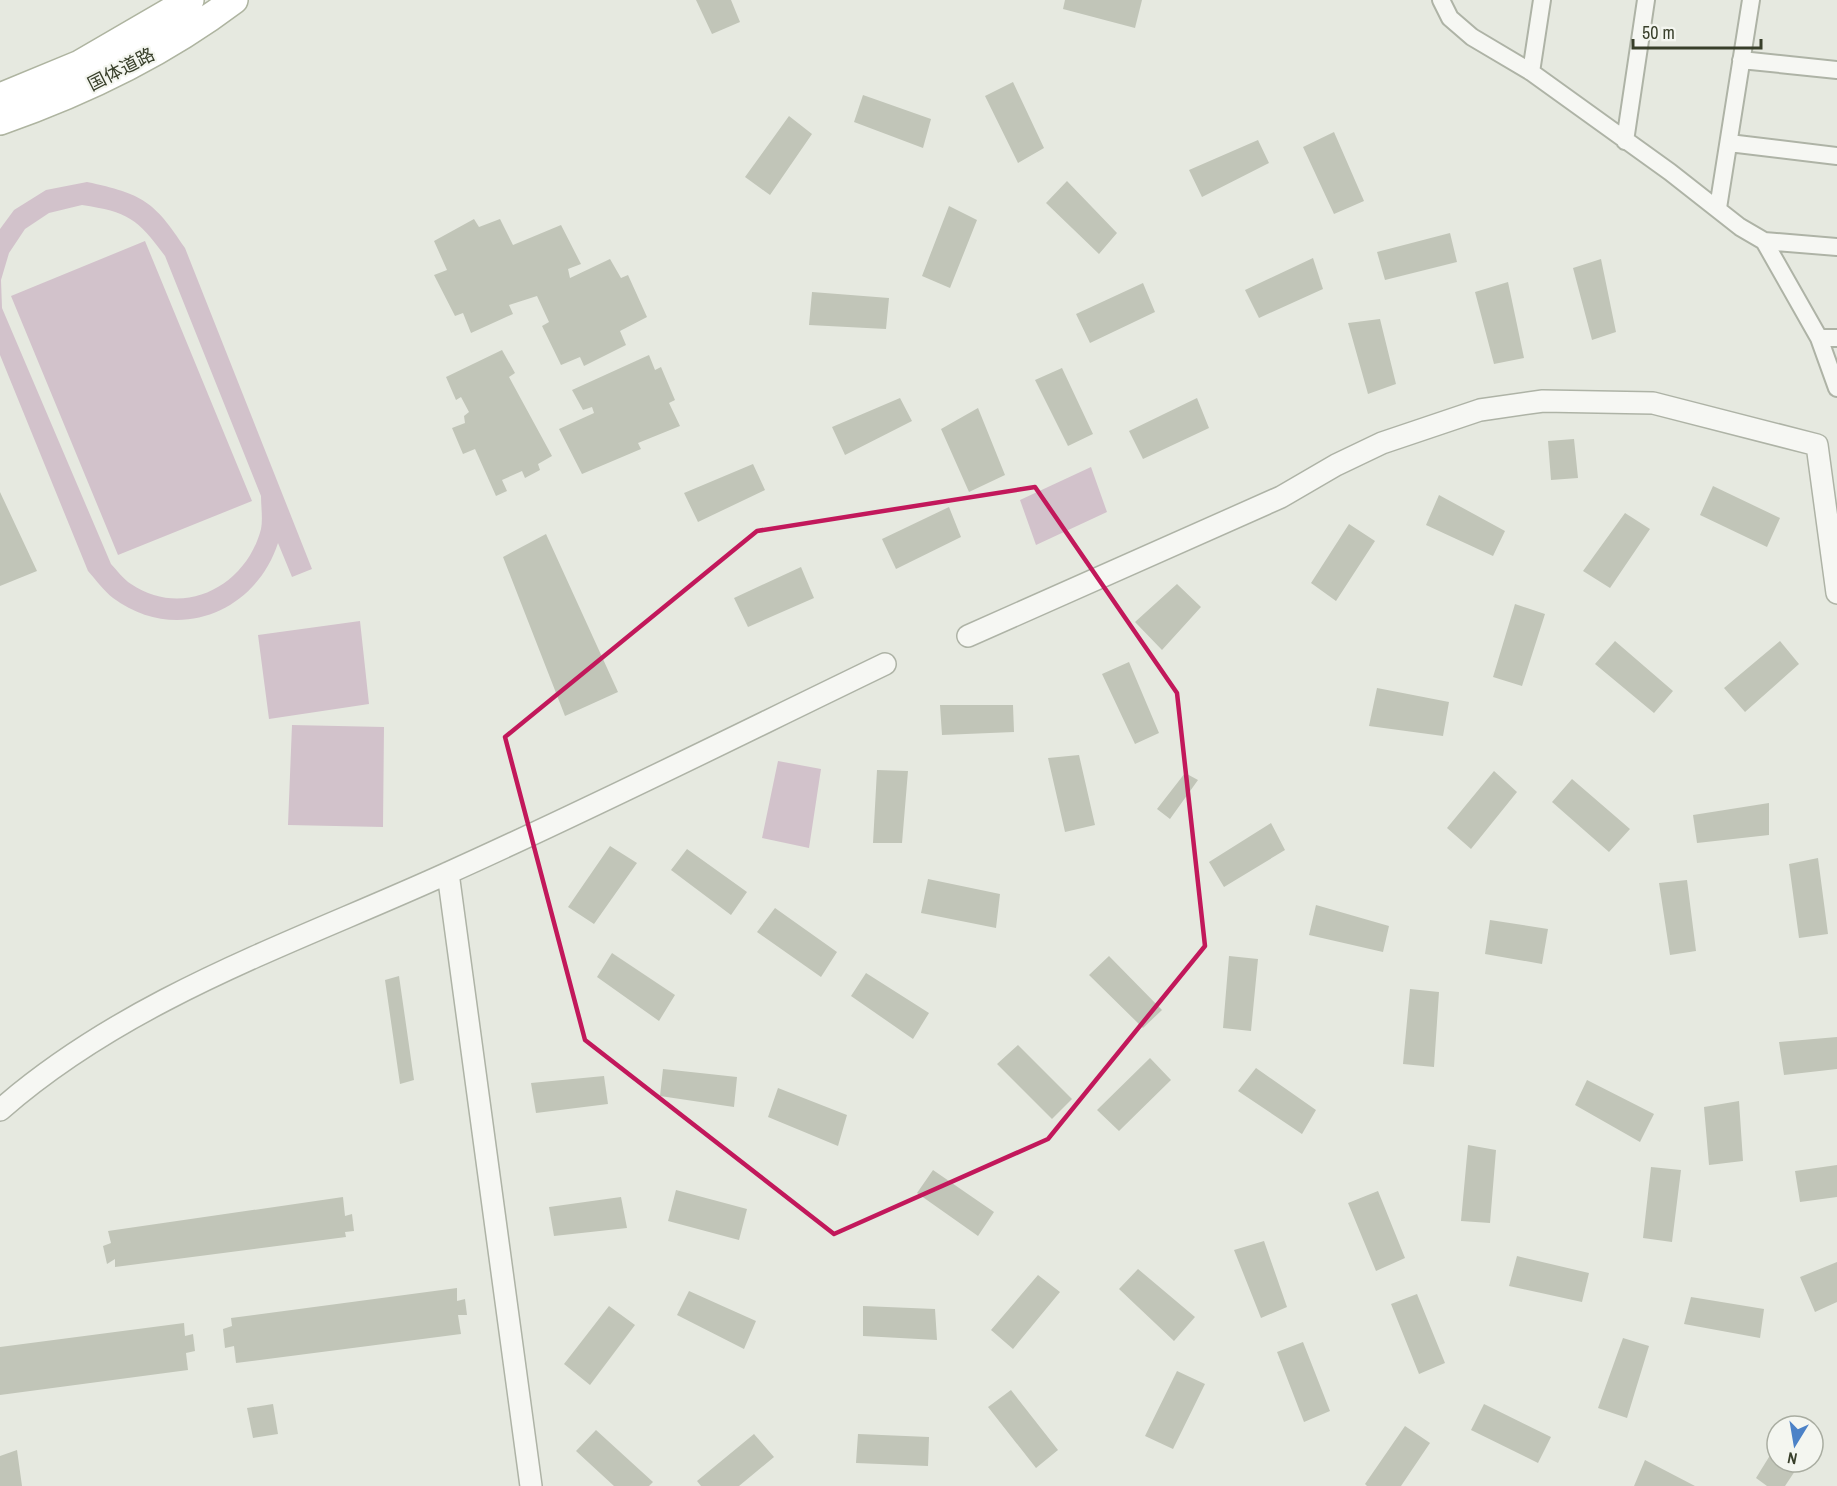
<svg xmlns="http://www.w3.org/2000/svg" width="1837" height="1486" viewBox="0 0 1837 1486" font-family="'Archivo Narrow','Noto Sans JP',sans-serif">
<style>
.green{fill:#d2c2cb;fill-rule:evenodd}
.building{fill:#c1c5b8}
.lines{fill:none;stroke-linecap:round;stroke-linejoin:round}
.minor-casing{stroke:#aeb3a6;stroke-width:20}
.tertiary-casing{stroke:#aeb3a6;stroke-width:24}
.primary-casing{stroke:#aeb4a0;stroke-width:30}
.minor{stroke:#f6f7f3;stroke-width:16}
.tertiary{stroke:#f6f7f3;stroke-width:21}
.primary{stroke:#fff;stroke-width:27}
.marked{fill:none;stroke:#c2185b;stroke-width:4.5;stroke-linejoin:round}
.labels{text-anchor:middle;dominant-baseline:central;stroke-width:4.5;stroke-linejoin:round;paint-order:stroke}
.street-label{font-size:18px;fill:#383f2a;stroke:#f4f6f0}
</style>
<rect width="100%" height="100%" fill="#e6e9e0"/>
<path class="green" d="M 87,182 C 143,194 154,201 185,248 L 312,569 L 292,577 L 278,543 C 255,614 175,644 113,598 C 104,591 96,580 88,571 L 0,355 L 0,229 L 14,210 L 46,190 ZM 82,205 C 128,212 137,218 165,256 L 261,496 C 261,507 263,519 261,529 C 246,587 183,619 131,584 C 123,579 117,570 111,564 L 2,308 L 1,280 L 9,253 L 25,229 L 49,213 Z
M 145,241 L 252,501 L 118,555 L 11,296 Z
M 1091,467 L 1107,512 L 1036,545 L 1020,500 Z
M 360,621 L 369,704 L 269,719 L 258,635 Z
M 292,725 L 384,727 L 383,827 L 288,825 Z
M 778,761 L 821,769 L 809,848 L 762,838 Z"/>
<path class="building" d="M 696,0 L 731,0 L 740,22 L 712,34 Z
M 1065,0 L 1142,0 L 1135,28 L 1063,9 Z
M 1013,82 L 1044,148 L 1018,163 L 985,96 Z
M 863,95 L 931,119 L 923,148 L 854,122 Z
M 789,116 L 812,134 L 770,195 L 745,177 Z
M 1334,132 L 1364,201 L 1334,214 L 1303,147 Z
M 1258,140 L 1269,163 L 1202,197 L 1189,170 Z
M 1067,181 L 1117,233 L 1099,254 L 1046,203 Z
M 949,206 L 977,220 L 950,288 L 922,276 Z
M 474,219 L 479,227 L 500,219 L 513,245 L 561,225 L 581,264 L 568,269 L 570,278 L 610,259 L 621,278 L 628,275 L 647,317 L 620,331 L 626,345 L 584,366 L 580,357 L 561,365 L 542,326 L 549,322 L 537,296 L 509,305 L 513,314 L 471,333 L 463,313 L 455,316 L 434,275 L 447,270 L 434,241 Z
M 1450,233 L 1457,262 L 1385,280 L 1377,252 Z
M 1313,258 L 1323,289 L 1259,318 L 1245,290 Z
M 1601,259 L 1616,332 L 1592,340 L 1573,268 Z
M 1508,282 L 1524,358 L 1494,364 L 1475,292 Z
M 1143,283 L 1155,312 L 1090,343 L 1076,314 Z
M 812,292 L 889,298 L 886,329 L 809,325 Z
M 1380,319 L 1396,384 L 1368,394 L 1348,323 Z
M 502,350 L 515,373 L 509,377 L 552,456 L 538,464 L 540,470 L 525,478 L 522,471 L 502,480 L 507,491 L 496,496 L 475,449 L 463,454 L 452,428 L 465,423 L 464,416 L 469,412 L 461,397 L 456,400 L 446,377 Z
M 649,355 L 655,370 L 661,367 L 675,400 L 669,403 L 680,426 L 638,443 L 641,449 L 582,474 L 559,429 L 594,413 L 592,407 L 583,410 L 572,390 Z
M 1062,368 L 1093,434 L 1068,446 L 1035,380 Z
M 900,398 L 912,421 L 845,455 L 832,427 Z
M 1197,398 L 1209,428 L 1143,459 L 1129,431 Z
M 978,408 L 1005,475 L 969,492 L 941,429 Z
M 1574,439 L 1578,478 L 1551,480 L 1548,441 Z
M 753,464 L 765,490 L 698,522 L 684,493 Z
M 1713,486 L 1780,518 L 1767,547 L 1700,515 Z
M 0,492 L 37,571 L 0,586 Z
M 1439,495 L 1505,531 L 1493,556 L 1426,525 Z
M 949,507 L 961,537 L 896,569 L 882,539 Z
M 1625,513 L 1650,529 L 1610,588 L 1583,571 Z
M 1349,524 L 1375,541 L 1336,601 L 1311,583 Z
M 546,534 L 618,692 L 565,716 L 503,557 Z
M 801,567 L 814,598 L 748,627 L 734,598 Z
M 1177,584 L 1201,607 L 1162,650 L 1135,622 Z
M 1515,604 L 1545,614 L 1522,686 L 1493,677 Z
M 1615,641 L 1673,691 L 1654,713 L 1595,664 Z
M 1780,641 L 1799,664 L 1745,712 L 1724,688 Z
M 1129,662 L 1159,733 L 1135,744 L 1102,674 Z
M 1377,688 L 1449,702 L 1443,736 L 1369,726 Z
M 940,705 L 1013,705 L 1014,732 L 942,735 Z
M 1079,755 L 1095,825 L 1065,832 L 1048,758 Z
M 877,770 L 908,771 L 902,843 L 873,843 Z
M 1494,771 L 1517,792 L 1471,849 L 1447,828 Z
M 1185,773 L 1198,780 L 1170,819 L 1157,809 Z
M 1572,779 L 1630,829 L 1609,852 L 1552,802 Z
M 1769,803 L 1769,835 L 1697,843 L 1693,815 Z
M 1271,823 L 1285,850 L 1224,887 L 1209,862 Z
M 610,846 L 637,863 L 594,924 L 568,907 Z
M 687,849 L 747,892 L 731,915 L 671,870 Z
M 1818,858 L 1828,934 L 1799,938 L 1789,864 Z
M 928,879 L 1000,894 L 996,928 L 921,913 Z
M 1687,880 L 1696,951 L 1670,955 L 1659,883 Z
M 1316,905 L 1389,926 L 1383,952 L 1309,935 Z
M 775,908 L 837,952 L 821,977 L 757,932 Z
M 1490,920 L 1548,929 L 1542,964 L 1485,954 Z
M 612,953 L 675,995 L 659,1021 L 597,977 Z
M 1109,956 L 1162,1010 L 1143,1028 L 1089,975 Z
M 1229,956 L 1258,959 L 1251,1031 L 1223,1028 Z
M 866,973 L 929,1013 L 913,1039 L 851,996 Z
M 399,976 L 414,1080 L 400,1084 L 385,980 Z
M 1410,989 L 1439,992 L 1434,1067 L 1403,1064 Z
M 1837,1037 L 1837,1069 L 1784,1075 L 1779,1042 Z
M 1018,1045 L 1072,1099 L 1052,1119 L 997,1064 Z
M 1150,1058 L 1171,1080 L 1119,1131 L 1097,1110 Z
M 1256,1068 L 1316,1110 L 1302,1134 L 1238,1091 Z
M 663,1069 L 737,1077 L 734,1107 L 660,1096 Z
M 604,1076 L 608,1104 L 536,1113 L 531,1083 Z
M 1587,1080 L 1654,1114 L 1640,1142 L 1575,1105 Z
M 778,1088 L 847,1115 L 838,1146 L 768,1117 Z
M 1739,1101 L 1743,1161 L 1709,1165 L 1704,1107 Z
M 1468,1145 L 1496,1150 L 1490,1223 L 1461,1221 Z
M 1837,1165 L 1837,1197 L 1800,1202 L 1795,1171 Z
M 1651,1167 L 1681,1170 L 1672,1242 L 1643,1238 Z
M 933,1170 L 994,1212 L 978,1236 L 917,1193 Z
M 676,1190 L 747,1209 L 739,1240 L 668,1221 Z
M 1378,1191 L 1405,1258 L 1376,1271 L 1348,1203 Z
M 343,1197 L 345,1216 L 352,1214 L 354,1231 L 345,1232 L 346,1237 L 115,1267 L 115,1259 L 107,1264 L 103,1246 L 111,1243 L 108,1231 Z
M 621,1197 L 627,1228 L 554,1236 L 549,1207 Z
M 1264,1241 L 1287,1307 L 1261,1318 L 1234,1250 Z
M 1517,1256 L 1589,1273 L 1582,1302 L 1509,1286 Z
M 1837,1262 L 1837,1302 L 1815,1312 L 1800,1277 Z
M 1138,1269 L 1195,1317 L 1174,1341 L 1119,1289 Z
M 1038,1275 L 1060,1292 L 1013,1349 L 991,1330 Z
M 457,1288 L 457,1301 L 465,1299 L 467,1315 L 458,1315 L 461,1334 L 236,1363 L 234,1346 L 225,1348 L 223,1329 L 232,1326 L 231,1318 Z
M 689,1291 L 756,1321 L 744,1349 L 677,1315 Z
M 1417,1294 L 1445,1363 L 1419,1374 L 1391,1304 Z
M 1691,1297 L 1764,1309 L 1760,1338 L 1684,1324 Z
M 609,1306 L 635,1325 L 590,1385 L 564,1364 Z
M 863,1306 L 935,1309 L 937,1340 L 863,1336 Z
M 184,1323 L 185,1336 L 193,1334 L 195,1351 L 186,1353 L 188,1370 L 0,1395 L 0,1347 Z
M 1623,1338 L 1649,1346 L 1627,1418 L 1598,1408 Z
M 1303,1342 L 1330,1411 L 1304,1422 L 1277,1352 Z
M 1177,1371 L 1205,1384 L 1173,1449 L 1145,1436 Z
M 1011,1390 L 1058,1450 L 1036,1468 L 988,1407 Z
M 273,1404 L 278,1434 L 253,1438 L 247,1408 Z
M 1484,1404 L 1551,1437 L 1538,1463 L 1471,1430 Z
M 1794,1419 L 1806,1426 L 1789,1426 Z
M 1405,1426 L 1430,1443 L 1401,1486 L 1367,1486 L 1365,1484 Z
M 596,1430 L 653,1482 L 649,1486 L 614,1486 L 576,1451 Z
M 754,1434 L 774,1457 L 739,1486 L 701,1486 L 697,1481 Z
M 858,1434 L 929,1437 L 928,1466 L 856,1463 Z
M 1777,1444 L 1777,1462 L 1801,1462 L 1785,1486 L 1767,1486 L 1756,1478 Z
M 17,1450 L 22,1486 L 0,1486 L 0,1456 Z
M 1645,1460 L 1695,1486 L 1634,1486 Z"/>
<g class="lines">
<g class="minor-casing">
<path id="minor" d="M 1441,0 L 1450,18 L 1472,37 L 1531,72 L 1670,172 L 1740,227 L 1764,241 L 1837,247
M 1741,60 L 1837,70
M 1531,72 L 1542,0
M 1625,141 L 1646,0
M 1729,143 L 1837,156
M 1718,208 L 1751,0
M 1764,241 L 1819,338 L 1837,388
M 1819,338 L 1837,338"/>
</g>
<g class="tertiary-casing">
<path id="tertiary" d="M 968,636 L 1281,497 L 1336,465 L 1382,443 L 1480,410 L 1543,401 L 1653,403 L 1817,445 L 1837,593
M 448,873 L 531,1486
M 0,1110 C 129,997 294,943 448,873 C 595,807 740,734 885,664"/>
</g>
<g class="primary-casing">
<path id="primary" d="M 0,97 L 80,64 L 190,0
M 0,121 C 83,92 164,53 234,0"/>
</g>
<use href="#minor" class="minor"/>
<use href="#tertiary" class="tertiary"/>
<use href="#primary" class="primary"/>
</g>
<path class="marked" d="M 1035,487 L 1177,693 L 1205,946 L 1048,1139 L 834,1234 L 585,1040 L 505,737 L 757,531 Z"/>
<g class="labels">
<g class="street-label">
<text transform="translate(121 69) rotate(-27)">国体道路</text>
</g>
</g>
<g transform="translate(1795 1444) rotate(191)"><circle r="28" fill="#f4f6f0" stroke="#a9ada1" stroke-width="1.5"/>
<path d="M0-4.5L10 22L0 15L-10 22Z" fill="#4c82c7"/>
<text y="-9" font-size="16" font-weight="bold" text-anchor="middle" fill="#383f2a">N</text>
</g>
<path d="M1633 39v9h128v-9" fill="none" stroke="#383f2a" stroke-width="3"/>
<text x="1642" y="39" font-size="18" fill="#383f2a" stroke="#f4f6f0" stroke-width="4.5" paint-order="stroke">50 m</text>
</svg>
